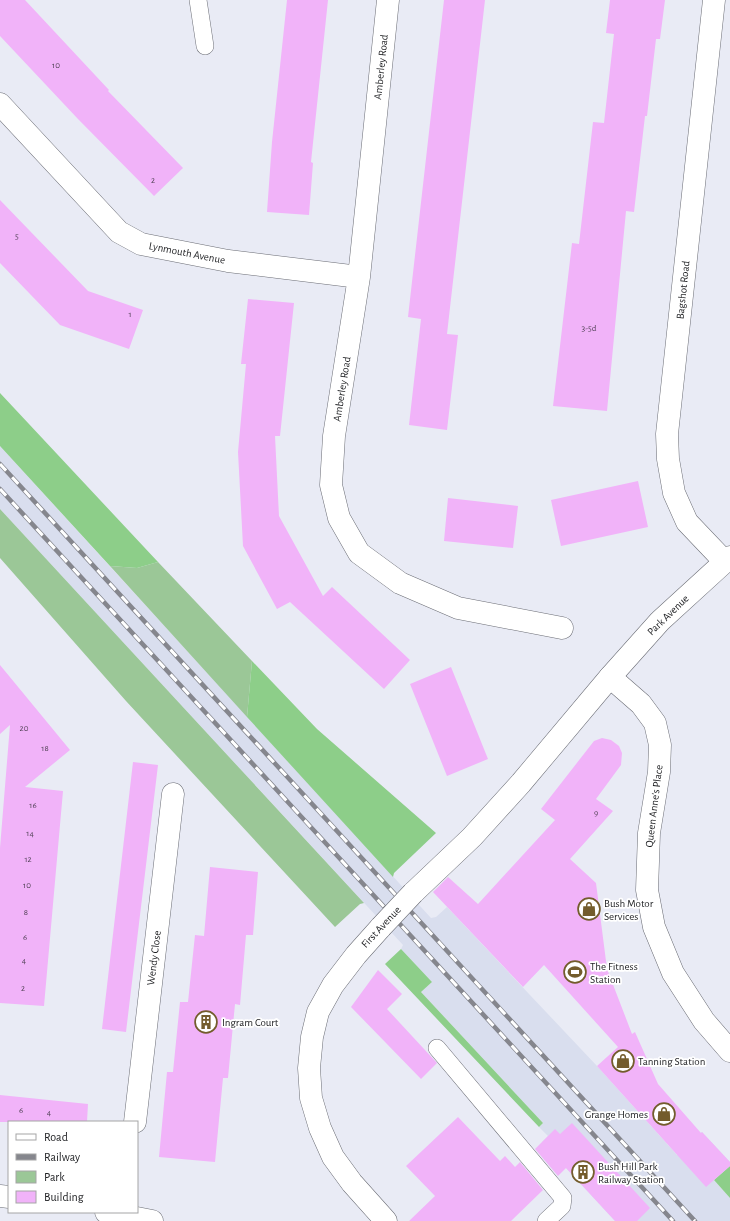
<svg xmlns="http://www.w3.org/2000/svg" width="730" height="1221" viewBox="0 0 730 1221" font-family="'Alegreya Sans',sans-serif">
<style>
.built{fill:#d9deee}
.green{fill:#9bc797}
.forest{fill:#8dce89}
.building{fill:#f1b3f9}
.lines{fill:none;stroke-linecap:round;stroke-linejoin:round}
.service-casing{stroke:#6b6d75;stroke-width:18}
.minor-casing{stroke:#6b6d75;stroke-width:23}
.tertiary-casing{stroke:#6b6d75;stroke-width:23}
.service{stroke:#fff;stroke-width:17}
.minor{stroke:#fff;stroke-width:22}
.tertiary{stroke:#fff;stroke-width:22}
.rail-casing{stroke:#85868d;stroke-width:4.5}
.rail{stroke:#fff;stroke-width:3;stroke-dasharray:9;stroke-linecap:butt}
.tertiary-bridge-casing{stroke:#6b6d75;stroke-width:23;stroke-linecap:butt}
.tertiary-bridge{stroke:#fff;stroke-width:22}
.labels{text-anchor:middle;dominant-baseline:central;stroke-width:3.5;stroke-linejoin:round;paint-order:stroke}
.number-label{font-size:9px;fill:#524357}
.street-label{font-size:11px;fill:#1d1e21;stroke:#fff}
.poi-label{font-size:11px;fill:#1d1e21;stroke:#fff;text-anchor:start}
</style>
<rect width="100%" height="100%" fill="#e9ebf5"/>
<path class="built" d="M 0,446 L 431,918 L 436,917 L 447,907 L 597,1066 L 677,1155 L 702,1132 L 730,1162 L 730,1166 L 714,1180 L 730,1198 L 730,1221 L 615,1221 L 542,1142 L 548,1136 L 539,1127 L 543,1123 L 421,992 L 432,982 L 401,949 L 403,945 L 0,509 Z"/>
<path class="green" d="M 0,509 L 364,903 L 360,904 L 335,927 L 126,701 L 0,558 Z
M 158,562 L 252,661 L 247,717 L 110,566 L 137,568 Z"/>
<path class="forest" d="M 0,393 L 158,562 L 137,568 L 110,566 L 0,446 Z
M 252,661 L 317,729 L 436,833 L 394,873 L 393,877 L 247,717 Z
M 401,949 L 432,982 L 421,992 L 543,1123 L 539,1127 L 385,964 Z
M 730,1166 L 730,1198 L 714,1180 Z"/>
<path class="building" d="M 0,0 L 25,0 L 109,90 L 108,91 L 183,168 L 154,196 L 78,119 L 0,36 Z
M 287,0 L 328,0 L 311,162 L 313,163 L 309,215 L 267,212 L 272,142 Z
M 444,0 L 485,0 L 447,334 L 458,335 L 447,430 L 409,425 L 421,319 L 408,317 Z
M 610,0 L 665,0 L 660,39 L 656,39 L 647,116 L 645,116 L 634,212 L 626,211 L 607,411 L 553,406 L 572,243 L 579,244 L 593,122 L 604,123 L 614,34 L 606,33 Z
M 0,200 L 88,291 L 143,310 L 129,349 L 60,325 L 0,263 Z
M 248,299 L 294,303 L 280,436 L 275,436 L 279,516 L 323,596 L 332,587 L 410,660 L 384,689 L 290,602 L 277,609 L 243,546 L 238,452 L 246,364 L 241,364 Z
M 638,481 L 648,527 L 561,546 L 551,500 Z
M 448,498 L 518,506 L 513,548 L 444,541 Z
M 0,665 L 70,750 L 25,787 L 63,791 L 44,1006 L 0,1003 L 0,848 L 10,725 L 0,734 Z
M 451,667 L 488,759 L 447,776 L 410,684 Z
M 602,738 L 611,740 L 619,746 L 622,753 L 621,765 L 596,799 L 613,811 L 570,859 L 596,883 L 607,969 L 632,1034 L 635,1032 L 658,1084 L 701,1133 L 702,1132 L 730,1162 L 730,1166 L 706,1187 L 597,1066 L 618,1047 L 544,965 L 523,987 L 433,892 L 448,877 L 478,904 L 555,820 L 541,809 L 594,741 Z
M 133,762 L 158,765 L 126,1032 L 102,1029 Z
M 210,867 L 258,872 L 253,935 L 246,935 L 240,1005 L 235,1004 L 228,1078 L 223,1078 L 215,1162 L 159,1157 L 167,1072 L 173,1072 L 180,1002 L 188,1002 L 195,935 L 204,936 Z
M 378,970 L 402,994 L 387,1009 L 437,1063 L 421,1079 L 351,1007 Z
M 0,1095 L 88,1104 L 87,1122 L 0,1122 Z
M 458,1117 L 500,1161 L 505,1156 L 515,1167 L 520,1162 L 543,1190 L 511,1221 L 409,1221 L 435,1196 L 406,1166 Z
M 572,1123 L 650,1208 L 637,1221 L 615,1221 L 566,1168 L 558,1176 L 535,1149 L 555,1129 L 560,1134 Z"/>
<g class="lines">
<g class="service-casing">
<path id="service" d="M 198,0 L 205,46
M 437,1048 L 563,1198 L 562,1206 L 546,1221"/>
</g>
<g class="minor-casing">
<path id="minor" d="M 388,0 L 359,277 L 334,436 L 331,485 L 339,518 L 359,553 L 400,583 L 458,608 L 562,628
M 714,0 L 667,434 L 668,459 L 674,493 L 687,522 L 725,562
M 0,104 L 119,232 L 141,244 L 228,261 L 359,277
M 610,677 L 641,704 L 655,723 L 660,745 L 659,772 L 649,833 L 647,890 L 654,927 L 673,973 L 704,1021 L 730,1051
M 135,1122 L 173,794
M 0,1196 L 9,1197
M 106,1212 L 152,1221"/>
</g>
<g class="tertiary-casing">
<path id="tertiary" d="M 413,893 L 472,837 L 521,783 L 610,677 L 660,621 L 730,557
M 381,927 L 356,955 L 333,985 L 318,1012 L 312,1037 L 309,1068 L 311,1098 L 320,1128 L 333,1157 L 352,1183 L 386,1221"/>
</g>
<use href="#service" class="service"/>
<use href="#minor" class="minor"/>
<use href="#tertiary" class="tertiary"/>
<g class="rail-casing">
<path id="rail" d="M 0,464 L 695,1221
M 0,489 L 673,1221"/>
</g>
<use href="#rail" class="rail"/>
<g class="tertiary-bridge-casing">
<path id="tertiary-bridge" d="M 381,927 L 413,893"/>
</g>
<use href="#tertiary-bridge" class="tertiary-bridge"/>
</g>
<defs>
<g id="shop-ring" transform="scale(1.15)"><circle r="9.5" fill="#fff" stroke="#735c2c" stroke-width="1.5"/><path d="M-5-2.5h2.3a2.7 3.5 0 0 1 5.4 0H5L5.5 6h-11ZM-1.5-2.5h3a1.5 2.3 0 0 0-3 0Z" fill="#735c2c"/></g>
<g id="stadium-ring" transform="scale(1.15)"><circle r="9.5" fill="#fff" stroke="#735c2c" stroke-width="1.5"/><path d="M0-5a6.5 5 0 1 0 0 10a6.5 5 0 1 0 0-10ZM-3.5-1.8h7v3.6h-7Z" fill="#735c2c"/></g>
<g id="building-ring" transform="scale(1.15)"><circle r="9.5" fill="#fff" stroke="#735c2c" stroke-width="1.5"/><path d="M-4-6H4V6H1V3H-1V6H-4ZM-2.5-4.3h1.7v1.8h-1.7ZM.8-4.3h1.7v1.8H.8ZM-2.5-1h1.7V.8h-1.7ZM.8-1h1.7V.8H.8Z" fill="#735c2c"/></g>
</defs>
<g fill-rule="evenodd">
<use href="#shop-ring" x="589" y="909"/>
<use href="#stadium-ring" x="575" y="972"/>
<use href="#building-ring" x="206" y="1022"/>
<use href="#shop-ring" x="623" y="1061"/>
<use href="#shop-ring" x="664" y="1114"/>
<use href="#building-ring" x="583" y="1172"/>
</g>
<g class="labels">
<g class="number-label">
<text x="56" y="65">10</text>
<text x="153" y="180">2</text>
<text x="17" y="236">5</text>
<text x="130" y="314">1</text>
<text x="589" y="328">3-5d</text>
<text x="24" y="728">20</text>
<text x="45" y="748">18</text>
<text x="33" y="805">16</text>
<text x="596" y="813">9</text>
<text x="30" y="833">14</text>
<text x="28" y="859">12</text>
<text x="27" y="885">10</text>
<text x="26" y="912">8</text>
<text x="25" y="937">6</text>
<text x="24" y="960">4</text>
<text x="23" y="988">2</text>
<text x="21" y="1110">6</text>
<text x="49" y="1112">4</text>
</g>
<g class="street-label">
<text transform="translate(381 67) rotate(-84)">Amberley Road</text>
<text transform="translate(187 253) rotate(11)">Lynmouth Avenue</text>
<text transform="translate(683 290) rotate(-84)">Bagshot Road</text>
<text transform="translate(342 389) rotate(-81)">Amberley Road</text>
<text transform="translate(668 615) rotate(-44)">Park Avenue</text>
<text transform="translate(654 806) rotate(-83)">Queen Anne's Place</text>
<text transform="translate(381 927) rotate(-47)">First Avenue</text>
<text transform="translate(154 958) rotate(-83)">Wendy Close</text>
</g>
<g class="poi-label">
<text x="604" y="903">Bush Motor<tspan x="604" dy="13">Services</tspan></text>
<text x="590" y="966">The Fitness<tspan x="590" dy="13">Station</tspan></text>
<text x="222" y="1022">Ingram Court</text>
<text x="638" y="1061">Tanning Station</text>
<text x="648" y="1114" text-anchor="end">Grange Homes</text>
<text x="598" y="1166">Bush Hill Park<tspan x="598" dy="13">Railway Station</tspan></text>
</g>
</g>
<rect x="8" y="1121" width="130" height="92" fill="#ffffff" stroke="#a5a5a6"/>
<rect x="16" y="1134" width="20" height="6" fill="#ffffff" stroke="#a5a5a6"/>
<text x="44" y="1141" font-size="12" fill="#1d1e21">Road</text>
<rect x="16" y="1154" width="20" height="6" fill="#85868d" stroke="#a5a5a6"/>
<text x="44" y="1161" font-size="12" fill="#1d1e21">Railway</text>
<rect x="16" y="1171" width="20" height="12" fill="#9bc797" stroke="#a5a5a6"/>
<text x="44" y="1181" font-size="12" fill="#1d1e21">Park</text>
<rect x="16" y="1191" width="20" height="12" fill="#f1b3f9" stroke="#a5a5a6"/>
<text x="44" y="1201" font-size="12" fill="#1d1e21">Building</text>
</svg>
